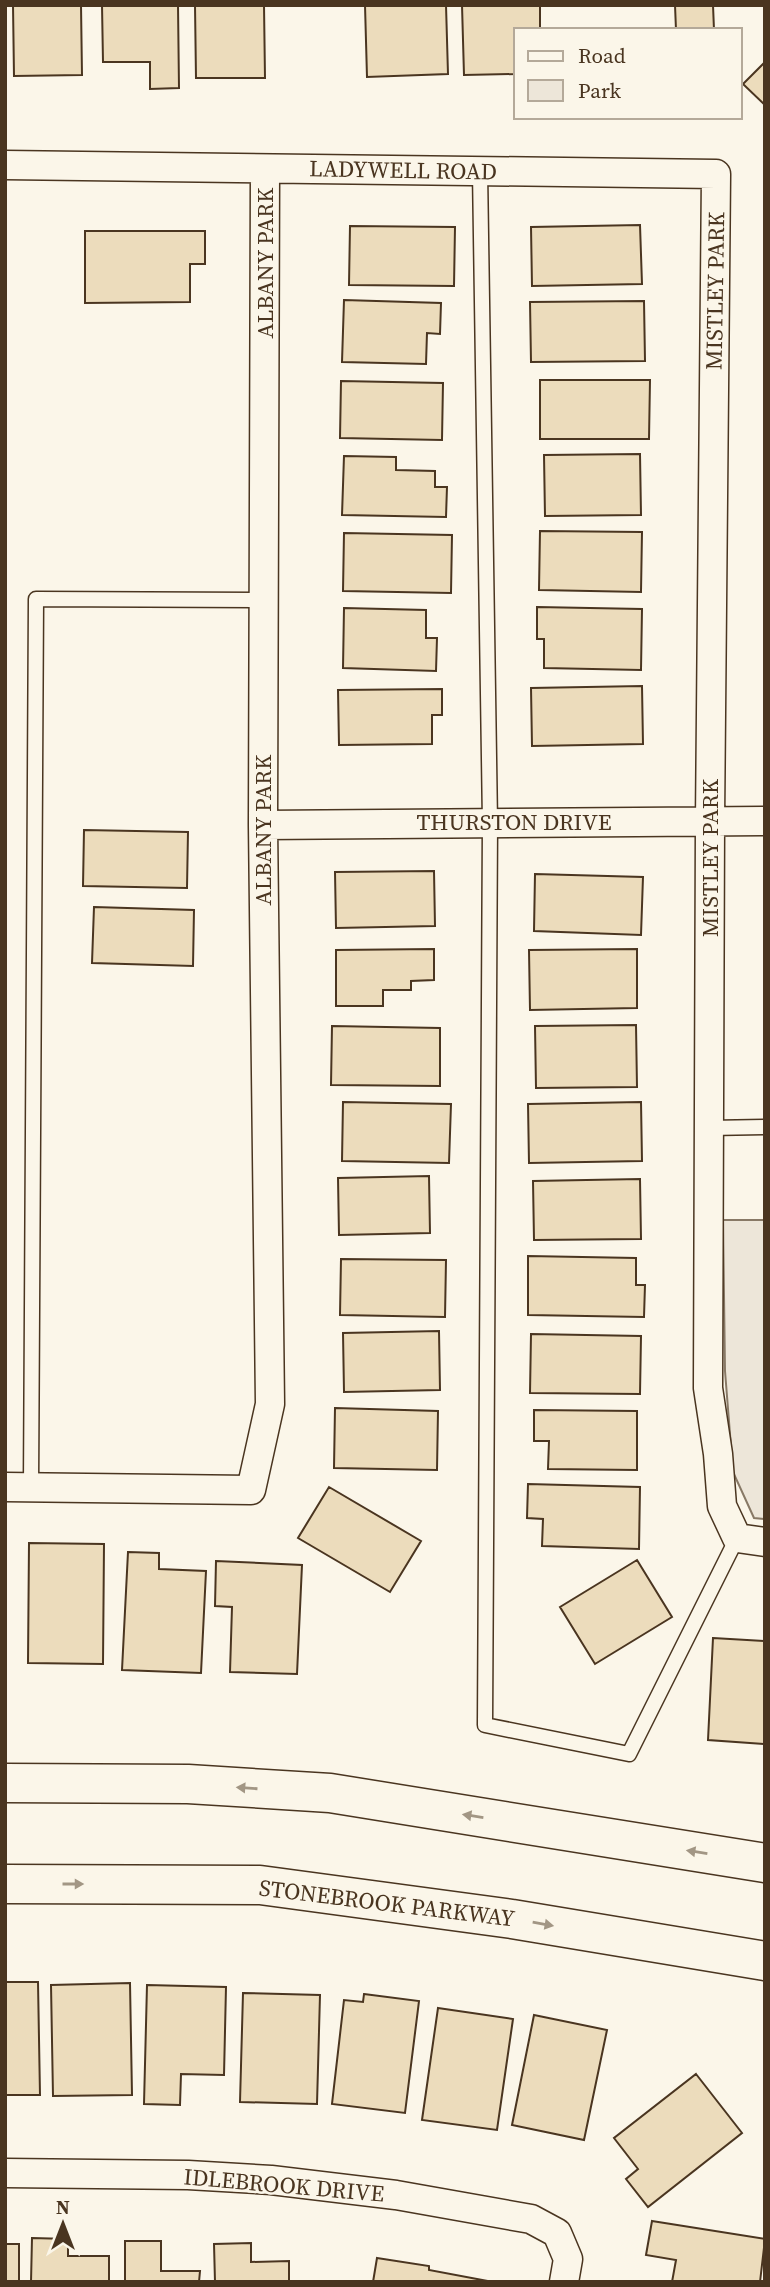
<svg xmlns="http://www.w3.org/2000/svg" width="770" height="2287" viewBox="0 0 770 2287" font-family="'Source Serif 4',serif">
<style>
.green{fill:#ede6d9;stroke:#887966;stroke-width:2}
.building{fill:#ecdcbc;stroke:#4a3520;stroke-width:2}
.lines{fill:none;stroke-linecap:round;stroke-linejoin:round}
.lane-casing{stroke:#4a3520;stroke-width:17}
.street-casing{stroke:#4a3520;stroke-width:31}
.secondary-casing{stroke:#4a3520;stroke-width:41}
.lane{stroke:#fbf6e9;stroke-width:14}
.street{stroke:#fbf6e9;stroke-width:28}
.secondary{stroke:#fbf6e9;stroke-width:38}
.oneway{fill:#a29684}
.labels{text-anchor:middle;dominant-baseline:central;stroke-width:5;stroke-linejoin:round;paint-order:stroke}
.street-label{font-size:23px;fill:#4a3520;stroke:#fbf6e9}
</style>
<rect width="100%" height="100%" fill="#fbf6e9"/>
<path class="green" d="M 723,1220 L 765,1220 L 765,1519 L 754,1518 L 733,1472 L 725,1371 Z"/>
<path class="building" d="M 13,5 L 81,5 L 82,75 L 14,76 Z
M 102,5 L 178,5 L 179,88 L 150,89 L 150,62 L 103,62 Z
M 195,5 L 264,5 L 265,78 L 196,78 Z
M 365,5 L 446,5 L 448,74 L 367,77 Z
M 462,5 L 540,5 L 540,30 L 516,30 L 516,74 L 464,75 Z
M 675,5 L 713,5 L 714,30 L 676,30 Z
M 765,62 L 765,105 L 743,84 Z
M 640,225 L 642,284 L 532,286 L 531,227 Z
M 350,226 L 455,227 L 454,286 L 349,285 Z
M 85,231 L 205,231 L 205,264 L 190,264 L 190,302 L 85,303 Z
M 344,300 L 441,303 L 440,334 L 427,333 L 426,364 L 342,362 Z
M 644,301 L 645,361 L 531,362 L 530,302 Z
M 540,380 L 650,380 L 649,439 L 540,439 Z
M 341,381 L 443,383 L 442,440 L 340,438 Z
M 640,454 L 641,515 L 545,516 L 544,455 Z
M 344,456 L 396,457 L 396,470 L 435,471 L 435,487 L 447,487 L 446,517 L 342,515 Z
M 540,531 L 642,532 L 641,592 L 539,590 Z
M 344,533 L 452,535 L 451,593 L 343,591 Z
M 537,607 L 642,609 L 641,670 L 544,668 L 544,639 L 537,639 Z
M 344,608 L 426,610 L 426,638 L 437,638 L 436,671 L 343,668 Z
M 642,686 L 643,744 L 532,746 L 531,688 Z
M 442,689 L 442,715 L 432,715 L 432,744 L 339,745 L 338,690 Z
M 84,830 L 188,832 L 187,888 L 83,886 Z
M 434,871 L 435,926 L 336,928 L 335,872 Z
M 535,874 L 643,877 L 641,935 L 534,931 Z
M 94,907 L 194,910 L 193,966 L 92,963 Z
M 434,949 L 434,980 L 411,981 L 411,990 L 383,990 L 383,1006 L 336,1006 L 336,950 Z
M 637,949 L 637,1008 L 530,1010 L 529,950 Z
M 636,1025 L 637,1087 L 536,1088 L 535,1026 Z
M 332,1026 L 440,1028 L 440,1086 L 331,1085 Z
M 343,1102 L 451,1104 L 449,1163 L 342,1161 Z
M 641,1102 L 642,1161 L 529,1163 L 528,1104 Z
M 429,1176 L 430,1233 L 339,1235 L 338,1178 Z
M 640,1179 L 641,1239 L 534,1240 L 533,1181 Z
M 528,1256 L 636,1258 L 636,1285 L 645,1285 L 644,1317 L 528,1315 Z
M 341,1259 L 446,1260 L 445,1317 L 340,1315 Z
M 439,1331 L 440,1390 L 344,1392 L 343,1333 Z
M 531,1334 L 641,1336 L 640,1394 L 530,1393 Z
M 335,1408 L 438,1411 L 437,1470 L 334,1468 Z
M 534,1410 L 637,1411 L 637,1470 L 548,1469 L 549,1441 L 534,1441 Z
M 528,1484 L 640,1487 L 639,1549 L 542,1546 L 543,1519 L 527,1518 Z
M 329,1487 L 421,1541 L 390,1592 L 298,1538 Z
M 29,1543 L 104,1544 L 103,1664 L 28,1663 Z
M 128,1552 L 159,1553 L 159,1569 L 206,1571 L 201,1673 L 122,1670 Z
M 637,1560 L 672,1617 L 595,1664 L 560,1607 Z
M 216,1561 L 302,1565 L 297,1674 L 230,1672 L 232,1607 L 215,1606 Z
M 713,1638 L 765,1641 L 765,1744 L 708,1740 Z
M 5,1982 L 38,1982 L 40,2095 L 5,2095 Z
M 130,1983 L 132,2095 L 53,2096 L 51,1985 Z
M 147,1985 L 226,1987 L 224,2075 L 181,2074 L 180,2105 L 144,2104 Z
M 243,1993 L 320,1995 L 317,2104 L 240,2102 Z
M 364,1994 L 419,2001 L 405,2113 L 332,2104 L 344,2000 L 363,2002 Z
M 438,2008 L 513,2019 L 497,2130 L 422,2120 Z
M 534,2015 L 607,2030 L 584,2140 L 512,2125 Z
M 696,2074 L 742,2133 L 648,2207 L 626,2179 L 638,2169 L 614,2138 Z
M 652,2221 L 765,2239 L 760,2282 L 672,2282 L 676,2260 L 646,2255 Z
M 32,2238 L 68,2239 L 68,2256 L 109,2256 L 109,2282 L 31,2282 Z
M 125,2241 L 161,2241 L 161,2271 L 200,2271 L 199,2282 L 125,2282 Z
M 251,2243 L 251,2262 L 289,2261 L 289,2282 L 215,2282 L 214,2244 Z
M 5,2244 L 19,2244 L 19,2282 L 5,2282 Z
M 377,2258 L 429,2266 L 429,2270 L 493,2282 L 373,2282 Z"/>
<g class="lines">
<g class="lane-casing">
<path id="lane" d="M 480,171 L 490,823 L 485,1725 L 629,1754 L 737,1538
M 709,1128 L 765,1127
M 31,1488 L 36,599 L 264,600"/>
</g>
<g class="street-casing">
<path id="street" d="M 5,165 L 716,174 L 710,821 L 708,1388 L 718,1454 L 722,1506 L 737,1538 L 765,1542
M 263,825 L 765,821
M 5,1487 L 251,1490 L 270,1404 L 263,825 L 265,169
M 5,2173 L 188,2175 L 271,2180 L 396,2195 L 531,2219 L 557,2233 L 568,2259 L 564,2282"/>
</g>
<g class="secondary-casing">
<path id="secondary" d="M 5,1783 L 188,1784 L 330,1793 L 765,1863
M 5,1884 L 260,1885 L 512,1919 L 765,1961"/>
</g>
<use href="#lane" class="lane"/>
<use href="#street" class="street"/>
<use href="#secondary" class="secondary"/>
</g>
<defs><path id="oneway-solid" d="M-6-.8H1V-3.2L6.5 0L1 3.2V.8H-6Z" transform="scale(1.75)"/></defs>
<g class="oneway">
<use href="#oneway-solid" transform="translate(247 1788) rotate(-176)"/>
<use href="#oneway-solid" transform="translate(473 1816) rotate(-171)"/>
<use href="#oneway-solid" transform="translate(697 1852) rotate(-171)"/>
<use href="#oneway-solid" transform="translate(73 1884)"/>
<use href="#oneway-solid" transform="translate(543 1924) rotate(10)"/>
</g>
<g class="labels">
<g class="street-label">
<text transform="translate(403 170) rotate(1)">LADYWELL ROAD</text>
<text transform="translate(265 263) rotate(-90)">ALBANY PARK</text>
<text transform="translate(715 291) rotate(-89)">MISTLEY PARK</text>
<text x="514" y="822">THURSTON DRIVE</text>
<text transform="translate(263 830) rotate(-90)">ALBANY PARK</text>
<text transform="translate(710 858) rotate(-90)">MISTLEY PARK</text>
<text transform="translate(387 1903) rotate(7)">STONEBROOK PARKWAY</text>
<text transform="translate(284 2185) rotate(5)">IDLEBROOK DRIVE</text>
</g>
</g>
<rect width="770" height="2287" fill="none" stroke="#4a3520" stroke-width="14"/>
<rect x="514" y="28" width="228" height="91" fill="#fbf6e9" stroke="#b4a999" stroke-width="2"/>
<rect x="528" y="51" width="35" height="10" fill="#fbf6e9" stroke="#b4a999" stroke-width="2"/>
<text x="578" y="63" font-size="21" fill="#4a3520">Road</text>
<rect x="528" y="80" width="35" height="21" fill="#ede6d9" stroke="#b4a999" stroke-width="2"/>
<text x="578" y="98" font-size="21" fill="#4a3520">Park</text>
<g transform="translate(63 2224)" stroke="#fbf6e9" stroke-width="5" paint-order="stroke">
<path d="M0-5L12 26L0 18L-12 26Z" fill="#4a3520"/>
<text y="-10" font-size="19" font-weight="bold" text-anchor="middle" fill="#4a3520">N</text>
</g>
</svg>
